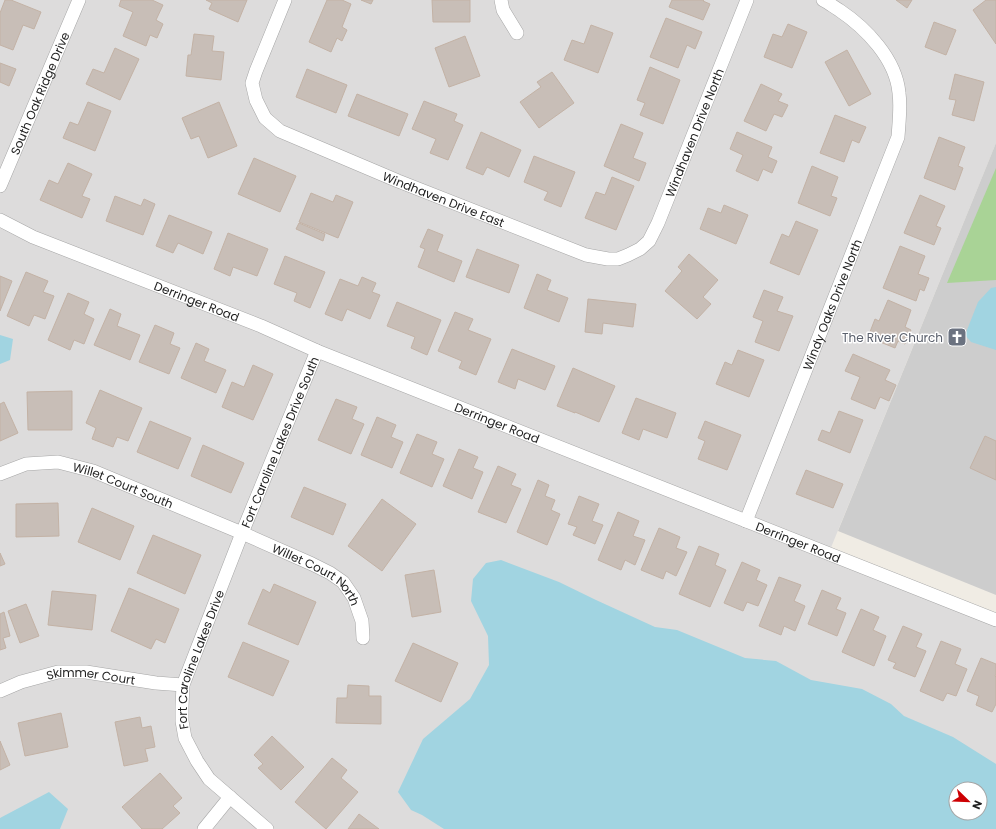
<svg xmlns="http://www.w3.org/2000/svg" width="996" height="829" viewBox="0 0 996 829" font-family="Poppins,sans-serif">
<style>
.residential{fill:#dddcdc;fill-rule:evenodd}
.religious{fill:#cdcdcd}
.forest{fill:#a9d396}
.water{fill:#a1d4e1;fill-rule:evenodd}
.building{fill:#c8beb7;stroke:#c3b2a5}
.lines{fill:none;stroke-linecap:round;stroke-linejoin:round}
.street-casing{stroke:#a6a6a6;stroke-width:14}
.street{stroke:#fff;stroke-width:13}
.labels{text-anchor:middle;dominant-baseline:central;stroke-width:3;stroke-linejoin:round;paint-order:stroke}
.street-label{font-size:12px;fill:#1f1f1f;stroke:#fff}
.worship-label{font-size:12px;fill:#5b616d;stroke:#fff;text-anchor:end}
</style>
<rect width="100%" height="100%" fill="#f0ece4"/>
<path class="residential" d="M 0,0 L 996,0 L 996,143 L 830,550 L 996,616 L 996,829 L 0,829 ZM 956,789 L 980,789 L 980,813 L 956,813 Z"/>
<path class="religious" d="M 996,143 L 996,595 L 838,531 Z"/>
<path class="forest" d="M 996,168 L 996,280 L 947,283 Z"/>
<path class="water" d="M 996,287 L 996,350 L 971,342 L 965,335 L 978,302 L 991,288 Z
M 0,335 L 13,339 L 10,360 L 0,364 Z
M 501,560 L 559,582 L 596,600 L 655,627 L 677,630 L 745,658 L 776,661 L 811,680 L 862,689 L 891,704 L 904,716 L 953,737 L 996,764 L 996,829 L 444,829 L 422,815 L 411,810 L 398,792 L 423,739 L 470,699 L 489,665 L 488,636 L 471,601 L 473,579 L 486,563 ZM 956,789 L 980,789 L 980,813 L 956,813 Z
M 49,792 L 68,809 L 60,829 L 0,829 L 0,818 Z"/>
<path class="building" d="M 5,0 L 11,0 L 41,12 L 34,29 L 23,25 L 13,50 L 0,45 L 0,13 Z
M 121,0 L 152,0 L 163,5 L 156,20 L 163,24 L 157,38 L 150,35 L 146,46 L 123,36 L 133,12 L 119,6 Z
M 206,0 L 247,0 L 238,22 L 209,9 L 212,3 Z
M 327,0 L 342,0 L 351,4 L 342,27 L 347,30 L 342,41 L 337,38 L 331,52 L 309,42 Z
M 361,0 L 373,0 L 371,4 Z
M 432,0 L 470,0 L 470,22 L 433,22 Z
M 672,0 L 704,0 L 703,1 L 710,4 L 703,20 L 669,7 Z
M 896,0 L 912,0 L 907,8 Z
M 986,0 L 996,0 L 996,44 L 973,10 Z
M 666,18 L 702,32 L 695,49 L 687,45 L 678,68 L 650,57 Z
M 934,22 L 956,30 L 946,55 L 925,47 Z
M 788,24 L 807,32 L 792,68 L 764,57 L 773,34 L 782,37 Z
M 591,25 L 613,33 L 598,73 L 564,60 L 572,40 L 584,44 Z
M 194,34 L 214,36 L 212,51 L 224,52 L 221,80 L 186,76 L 188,55 L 191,55 Z
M 465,36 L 480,76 L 449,87 L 435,48 Z
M 115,48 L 139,59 L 120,100 L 86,84 L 93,69 L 104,73 Z
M 847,50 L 871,94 L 849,106 L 825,62 Z
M 0,63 L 16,69 L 9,86 L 0,82 Z
M 650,67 L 680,80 L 663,124 L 640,115 L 645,103 L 637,100 Z
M 307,69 L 347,85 L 336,113 L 296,97 Z
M 552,72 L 574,103 L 539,128 L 520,102 L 541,87 L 537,82 Z
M 955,74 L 984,82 L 974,121 L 952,115 L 956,100 L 949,99 Z
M 761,84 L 782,94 L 778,101 L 788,105 L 782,117 L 774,114 L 766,131 L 744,121 Z
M 357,94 L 408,114 L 399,136 L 348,116 Z
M 424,101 L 457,114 L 454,121 L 463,125 L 448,160 L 430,153 L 436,139 L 412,129 Z
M 88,102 L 111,111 L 95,151 L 63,138 L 70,122 L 78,125 Z
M 219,102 L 237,146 L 208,158 L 199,136 L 191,139 L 182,118 Z
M 835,115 L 866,127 L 859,143 L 852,140 L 844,162 L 820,153 Z
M 621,124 L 643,133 L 633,158 L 646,163 L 639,181 L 604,166 Z
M 481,132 L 521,150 L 509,177 L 487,167 L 483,175 L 466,168 Z
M 737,132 L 772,147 L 768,157 L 777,161 L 772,173 L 763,169 L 758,181 L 736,171 L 743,155 L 730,149 Z
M 939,137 L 965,147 L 958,166 L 963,168 L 955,190 L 924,178 Z
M 534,156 L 575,172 L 561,207 L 544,200 L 548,192 L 524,182 Z
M 254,158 L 296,176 L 280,212 L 238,194 Z
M 68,163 L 92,174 L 82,196 L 90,199 L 82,218 L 40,200 L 49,180 L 58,184 Z
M 812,166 L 838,177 L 831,196 L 837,198 L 830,216 L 798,203 Z
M 612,177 L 634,186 L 616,230 L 585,218 L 596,192 L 605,195 Z
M 311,193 L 333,202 L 336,195 L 353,202 L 338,238 L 299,222 Z
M 920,195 L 945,206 L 936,226 L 941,228 L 934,245 L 904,233 Z
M 115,196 L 141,206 L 144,199 L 155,204 L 143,235 L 106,221 Z
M 724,205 L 748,215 L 736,244 L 700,229 L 708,208 L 721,213 Z
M 169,215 L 212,232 L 203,254 L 178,243 L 173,253 L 156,246 Z
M 796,221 L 818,230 L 799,275 L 770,263 L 782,234 L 789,237 Z
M 299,223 L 325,234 L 323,241 L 296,229 Z
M 428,229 L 443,235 L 437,251 L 462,261 L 454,282 L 418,267 L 425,249 L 420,247 Z
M 228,233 L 268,249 L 257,276 L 233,267 L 230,276 L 214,269 Z
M 900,246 L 925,256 L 918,274 L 929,278 L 924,291 L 920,289 L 916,301 L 883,288 Z
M 477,249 L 519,265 L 509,293 L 466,277 Z
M 689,254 L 718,280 L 703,297 L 711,304 L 697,319 L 665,291 L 682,271 L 678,267 Z
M 285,256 L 325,272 L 310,308 L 294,301 L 297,293 L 274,284 Z
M 26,272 L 48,281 L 43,292 L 54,296 L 45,319 L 34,315 L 29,326 L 7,316 Z
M 537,274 L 551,280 L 547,290 L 568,298 L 559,322 L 524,308 Z
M 0,276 L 12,281 L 0,311 Z
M 362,277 L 376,283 L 372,292 L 380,295 L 370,319 L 347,309 L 342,321 L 325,314 L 340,279 L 358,286 Z
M 764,290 L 783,297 L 777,311 L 793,316 L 779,351 L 755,342 L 763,321 L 753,317 Z
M 68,293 L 89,302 L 84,314 L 94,319 L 84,344 L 74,340 L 70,350 L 48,340 Z
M 588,299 L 636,304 L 633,327 L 603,323 L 602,334 L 585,332 Z
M 888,300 L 911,310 L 905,327 L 911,330 L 905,344 L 898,341 L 895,348 L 868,337 L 875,319 L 879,321 Z
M 397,302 L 441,320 L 427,355 L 411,348 L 415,337 L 387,326 Z
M 110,309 L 121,314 L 117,326 L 140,335 L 130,360 L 94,345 Z
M 455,312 L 473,319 L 468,330 L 491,339 L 476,375 L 459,368 L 462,361 L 438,351 Z
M 155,325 L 174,333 L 170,344 L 180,348 L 169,374 L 139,362 Z
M 196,343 L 209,349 L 204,361 L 226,370 L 216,393 L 181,378 Z
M 512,349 L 555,366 L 545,390 L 518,379 L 515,389 L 498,382 Z
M 738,350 L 764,360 L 749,397 L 716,384 L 725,362 L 732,365 Z
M 853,354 L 890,370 L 885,380 L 896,385 L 889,401 L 880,397 L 875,409 L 851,399 L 860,377 L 845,371 Z
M 253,365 L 273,374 L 253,420 L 222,407 L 232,382 L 244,387 Z
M 573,368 L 615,386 L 599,422 L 575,412 L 575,413 L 557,406 Z
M 100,390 L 142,408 L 128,441 L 117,437 L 113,447 L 92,439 L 96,428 L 86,423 Z
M 72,391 L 72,430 L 28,430 L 27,392 Z
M 636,398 L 676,413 L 667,438 L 643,429 L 639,440 L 622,433 Z
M 336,399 L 357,407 L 352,419 L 364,424 L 351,454 L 318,440 Z
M 4,402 L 18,433 L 0,441 L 0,404 Z
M 839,411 L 863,420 L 850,453 L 818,440 L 822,430 L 830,433 Z
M 377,417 L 396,425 L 391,437 L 403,442 L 392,468 L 361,455 Z
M 150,421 L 191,438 L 178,469 L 137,452 Z
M 705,421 L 741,435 L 727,470 L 698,459 L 705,441 L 698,438 Z
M 417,434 L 437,442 L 432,454 L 444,459 L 432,487 L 400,473 Z
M 985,436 L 996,441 L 996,480 L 970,468 Z
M 203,445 L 244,463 L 231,493 L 191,476 Z
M 459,449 L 478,457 L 473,468 L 483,472 L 472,499 L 443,486 Z
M 498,466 L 516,474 L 511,485 L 521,489 L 506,523 L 478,512 Z
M 806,470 L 843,484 L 833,508 L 796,494 Z
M 538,480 L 549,485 L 545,496 L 555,500 L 551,510 L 560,514 L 547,545 L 517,532 Z
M 304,487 L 346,504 L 333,535 L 291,517 Z
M 579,496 L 599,504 L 592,521 L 603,525 L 595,544 L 573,535 L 577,527 L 568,524 Z
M 382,499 L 416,524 L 382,571 L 348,546 Z
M 58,503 L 59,536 L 16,537 L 16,504 Z
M 92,508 L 134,526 L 120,560 L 78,542 Z
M 618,512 L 639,521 L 633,536 L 645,540 L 635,565 L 625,560 L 621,570 L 598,560 Z
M 659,528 L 680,537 L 676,548 L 687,552 L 676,576 L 666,571 L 663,579 L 641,570 Z
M 153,535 L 201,555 L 185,594 L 137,573 Z
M 699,546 L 719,554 L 715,565 L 726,570 L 710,607 L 679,594 Z
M 0,553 L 5,564 L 0,566 Z
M 742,562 L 760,570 L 756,580 L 767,585 L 758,606 L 747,602 L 743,611 L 724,603 Z
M 434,570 L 441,612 L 412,617 L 405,575 Z
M 779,577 L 801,585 L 794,601 L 805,606 L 795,631 L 784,626 L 781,635 L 759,626 Z
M 274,584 L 316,602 L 298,645 L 248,624 L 263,589 L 270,593 Z
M 129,588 L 179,609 L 165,643 L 156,639 L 151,649 L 111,631 Z
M 822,590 L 841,598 L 836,609 L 846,613 L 837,636 L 808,624 Z
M 52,591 L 96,595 L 92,630 L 48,625 Z
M 26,604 L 39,636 L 20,643 L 8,611 Z
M 861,609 L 879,617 L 873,630 L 886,636 L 874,666 L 842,652 Z
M 4,612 L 10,636 L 3,638 L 6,648 L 0,650 L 0,614 Z
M 903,626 L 922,634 L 916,647 L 926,651 L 915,677 L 893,668 L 896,663 L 888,660 Z
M 941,641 L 961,649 L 955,664 L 967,669 L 956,696 L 947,693 L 943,701 L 920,691 Z
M 243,642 L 289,661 L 273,696 L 228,677 Z
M 413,643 L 458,663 L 441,702 L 395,681 Z
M 981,658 L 996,664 L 996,674 L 995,676 L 996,677 L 996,704 L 992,712 L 976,705 L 979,696 L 967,691 Z
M 348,685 L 369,686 L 369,696 L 381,696 L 381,724 L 336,723 L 337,698 L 347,698 Z
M 61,713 L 68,747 L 25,756 L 18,723 Z
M 140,717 L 142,728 L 151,726 L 155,747 L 145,749 L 148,761 L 124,766 L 115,722 Z
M 272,736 L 304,767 L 281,790 L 258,768 L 263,764 L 254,755 Z
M 0,741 L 10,765 L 0,770 Z
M 332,758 L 347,770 L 341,778 L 358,792 L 326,829 L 295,802 Z
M 160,773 L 182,798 L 173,806 L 180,813 L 162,829 L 142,829 L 122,807 Z
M 359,814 L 379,829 L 348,829 Z"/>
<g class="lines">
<g class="street-casing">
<g id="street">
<path id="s1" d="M 285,0 L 256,71 L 252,83 L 256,100 L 265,118 L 280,131 L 398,181 L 586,255 L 608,259 L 618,259 L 628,255 L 640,249 L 649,241 L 658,223 L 747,0"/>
<path d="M 501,0 L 503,10 L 517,33"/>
<path id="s2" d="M 0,186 L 79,0"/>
<path id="s3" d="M 0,220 L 33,237 L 261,326 L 317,351 L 996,620"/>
<path id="s4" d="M 0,474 L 26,464 L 58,462 L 93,471 L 242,533 L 312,564 L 330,573 L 343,582 L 354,598 L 362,621 L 363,638"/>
<path id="s5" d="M 746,521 L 898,137 C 899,122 901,107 899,93 C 896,59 866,28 839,10 C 834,7 829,3 823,0"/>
<path id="s6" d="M 0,691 L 21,682 L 58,672 L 86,672 L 156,683 L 183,685"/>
<path d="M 204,829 L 230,797"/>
<path id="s7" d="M 267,829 L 209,779 L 197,761 L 185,738 L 182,721 L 182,706 L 183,685 L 242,533 L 317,351"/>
</g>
</g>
<use href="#street" class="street"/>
</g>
<defs>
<g id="church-square" transform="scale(1)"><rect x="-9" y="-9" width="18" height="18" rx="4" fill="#6b7280" stroke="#fff"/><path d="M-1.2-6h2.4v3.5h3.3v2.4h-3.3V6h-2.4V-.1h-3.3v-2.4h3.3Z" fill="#fff"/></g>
</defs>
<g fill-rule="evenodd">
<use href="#church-square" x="957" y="337"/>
</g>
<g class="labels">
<g class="street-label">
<text stroke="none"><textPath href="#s2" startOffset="101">South Oak Ridge Drive</textPath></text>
<text stroke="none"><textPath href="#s1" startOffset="663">Windhaven Drive North</textPath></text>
<text stroke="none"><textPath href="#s1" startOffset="324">Windhaven Drive East</textPath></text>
<text stroke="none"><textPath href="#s3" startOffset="213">Derringer Road</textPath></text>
<text stroke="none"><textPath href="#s5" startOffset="233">Windy Oaks Drive North</textPath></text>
<text stroke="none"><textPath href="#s3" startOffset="537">Derringer Road</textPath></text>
<text stroke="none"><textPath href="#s7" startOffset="439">Fort Caroline Lakes Drive South</textPath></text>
<text stroke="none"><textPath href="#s4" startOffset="129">Willet Court South</textPath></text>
<text stroke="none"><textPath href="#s3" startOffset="861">Derringer Road</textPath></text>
<text stroke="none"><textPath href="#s4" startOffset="344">Willet Court North</textPath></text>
<text stroke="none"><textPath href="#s7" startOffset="206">Fort Caroline Lakes Drive</textPath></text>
<text stroke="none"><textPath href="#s6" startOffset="94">Skimmer Court</textPath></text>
</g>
<g class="worship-label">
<text x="943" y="337">The River Church</text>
</g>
</g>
<g transform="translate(968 801) rotate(113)"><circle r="19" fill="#ffffff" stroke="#a5a5a5"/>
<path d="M0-3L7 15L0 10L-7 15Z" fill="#cd0003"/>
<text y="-6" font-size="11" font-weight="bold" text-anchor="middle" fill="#1f1f1f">N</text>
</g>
</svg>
